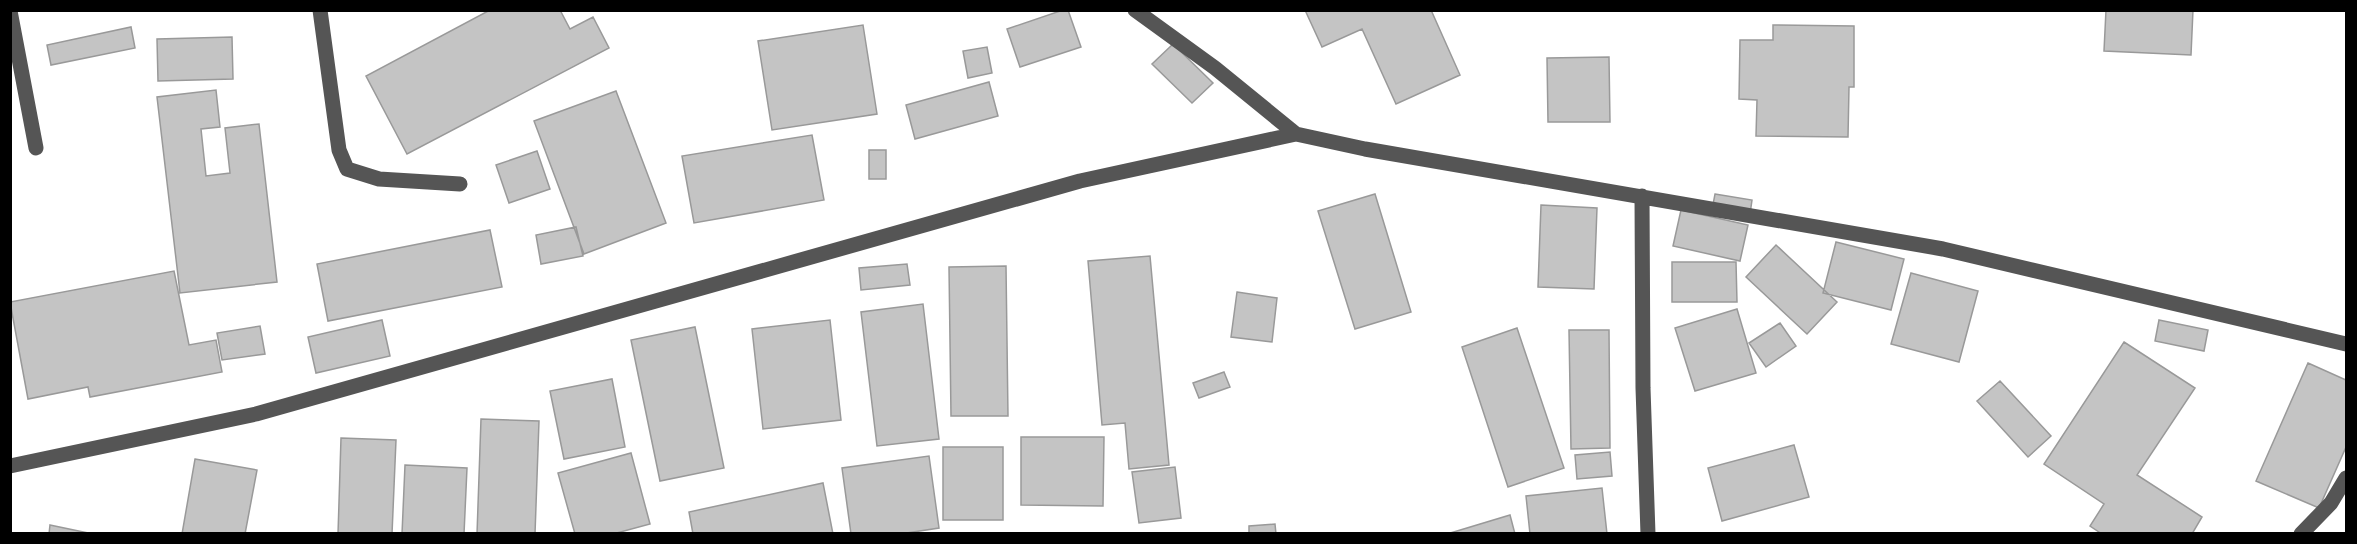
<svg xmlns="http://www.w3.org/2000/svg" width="2357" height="544" viewBox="0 0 2357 544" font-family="Quicksand,sans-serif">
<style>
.building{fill:#c4c4c4;stroke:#999;stroke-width:1.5}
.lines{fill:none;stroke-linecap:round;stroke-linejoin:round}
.minor{stroke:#555;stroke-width:15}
</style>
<rect width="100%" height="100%" fill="#fff"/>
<path class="building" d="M 490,10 L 560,10 L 570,29 L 593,17 L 609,48 L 407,154 L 366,76 Z
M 1063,10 L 1068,10 L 1081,47 L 1020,67 L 1007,29 Z
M 1305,10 L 1431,10 L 1460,75 L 1396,104 L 1362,29 L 1322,47 Z
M 2106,10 L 2193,10 L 2191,55 L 2104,51 Z
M 863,25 L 877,114 L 772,130 L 758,41 Z
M 1773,25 L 1854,26 L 1854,87 L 1849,87 L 1848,137 L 1756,136 L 1757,100 L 1739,99 L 1740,40 L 1773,40 Z
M 131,27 L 135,48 L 51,65 L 47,45 Z
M 232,37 L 233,79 L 158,81 L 157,39 Z
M 1173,44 L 1213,83 L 1192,103 L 1152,64 Z
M 987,47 L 992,73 L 968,78 L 963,51 Z
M 1609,57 L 1610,122 L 1548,122 L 1547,58 Z
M 989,82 L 998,116 L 915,139 L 906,105 Z
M 216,90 L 220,127 L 201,129 L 206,176 L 230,173 L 225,128 L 259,124 L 277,282 L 180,293 L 157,97 Z
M 616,91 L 666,223 L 584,254 L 534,121 Z
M 812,135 L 824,200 L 694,223 L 682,156 Z
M 869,150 L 886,150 L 886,179 L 869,179 Z
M 537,151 L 550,189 L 509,203 L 496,165 Z
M 1375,194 L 1411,312 L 1355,329 L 1318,211 Z
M 1715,194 L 1752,200 L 1749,221 L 1711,215 Z
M 1541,205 L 1597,208 L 1594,289 L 1538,287 Z
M 1681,210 L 1748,225 L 1740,261 L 1673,246 Z
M 576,227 L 583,256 L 541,264 L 536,235 Z
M 490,230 L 502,287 L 328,321 L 317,264 Z
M 1836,242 L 1904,259 L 1891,310 L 1823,293 Z
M 1776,245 L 1837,302 L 1807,334 L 1746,277 Z
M 1150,256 L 1169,465 L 1129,469 L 1125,423 L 1102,425 L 1088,261 Z
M 1672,262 L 1736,262 L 1737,302 L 1672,302 Z
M 907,264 L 910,285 L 861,290 L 859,268 Z
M 1006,266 L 1008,416 L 951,416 L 949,267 Z
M 174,271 L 189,345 L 216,340 L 222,372 L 90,397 L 88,387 L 28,399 L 10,302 Z
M 1911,273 L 1978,291 L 1959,362 L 1891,344 Z
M 1237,292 L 1277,298 L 1272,342 L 1231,337 Z
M 923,304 L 939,439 L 877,446 L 861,312 Z
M 1737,309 L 1756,373 L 1695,391 L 1675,328 Z
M 382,320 L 390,356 L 316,373 L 308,337 Z
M 830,320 L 841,420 L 763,429 L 752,329 Z
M 2159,320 L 2208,330 L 2204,351 L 2155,341 Z
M 1780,323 L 1796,346 L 1766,367 L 1749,343 Z
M 260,326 L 265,354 L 222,360 L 217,333 Z
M 695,327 L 724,468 L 660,481 L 631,340 Z
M 1517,328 L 1564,468 L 1508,487 L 1462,347 Z
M 1569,330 L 1609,330 L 1610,448 L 1571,449 Z
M 2124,342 L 2195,388 L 2137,475 L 2202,517 L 2192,534 L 2102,534 L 2090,526 L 2104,504 L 2044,464 Z
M 2308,363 L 2346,380 L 2346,447 L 2319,508 L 2256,481 Z
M 1224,372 L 1230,387 L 1199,398 L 1193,383 Z
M 612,379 L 625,447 L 564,459 L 550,391 Z
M 2000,381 L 2051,436 L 2028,457 L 1977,401 Z
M 481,419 L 539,421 L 535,534 L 477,534 Z
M 1021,437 L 1104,437 L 1103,506 L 1021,505 Z
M 341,438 L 396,440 L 392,534 L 338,534 Z
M 1794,445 L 1809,497 L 1722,521 L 1708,468 Z
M 943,447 L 1003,447 L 1003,520 L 943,520 Z
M 1610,452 L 1612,476 L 1577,479 L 1575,455 Z
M 631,453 L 650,524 L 613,534 L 575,534 L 558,473 Z
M 929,456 L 939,528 L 900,534 L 851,534 L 842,468 Z
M 195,459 L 257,470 L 245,534 L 182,534 Z
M 405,465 L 467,468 L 464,534 L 402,534 Z
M 1175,467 L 1181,518 L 1139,523 L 1132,472 Z
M 823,483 L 833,534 L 693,534 L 689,512 Z
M 1602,488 L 1607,534 L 1530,534 L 1526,496 Z
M 1510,515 L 1515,534 L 1447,534 Z
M 1275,524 L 1276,534 L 1249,534 L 1249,526 Z
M 50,525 L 93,534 L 49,534 Z"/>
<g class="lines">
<path class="minor" d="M 320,10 L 339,150 L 347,169 L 379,179 L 460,184
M 1135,10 L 1215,68 L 1296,134 L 1365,149 L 1943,249 L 2346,344
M 10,11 L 36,148
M 1642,196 L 1643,388 L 1648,534
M 10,466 L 256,414 L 1080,181 L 1296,134
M 2301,534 L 2331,503 L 2346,478"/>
</g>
<rect width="2357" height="544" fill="none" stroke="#000000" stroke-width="24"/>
</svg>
